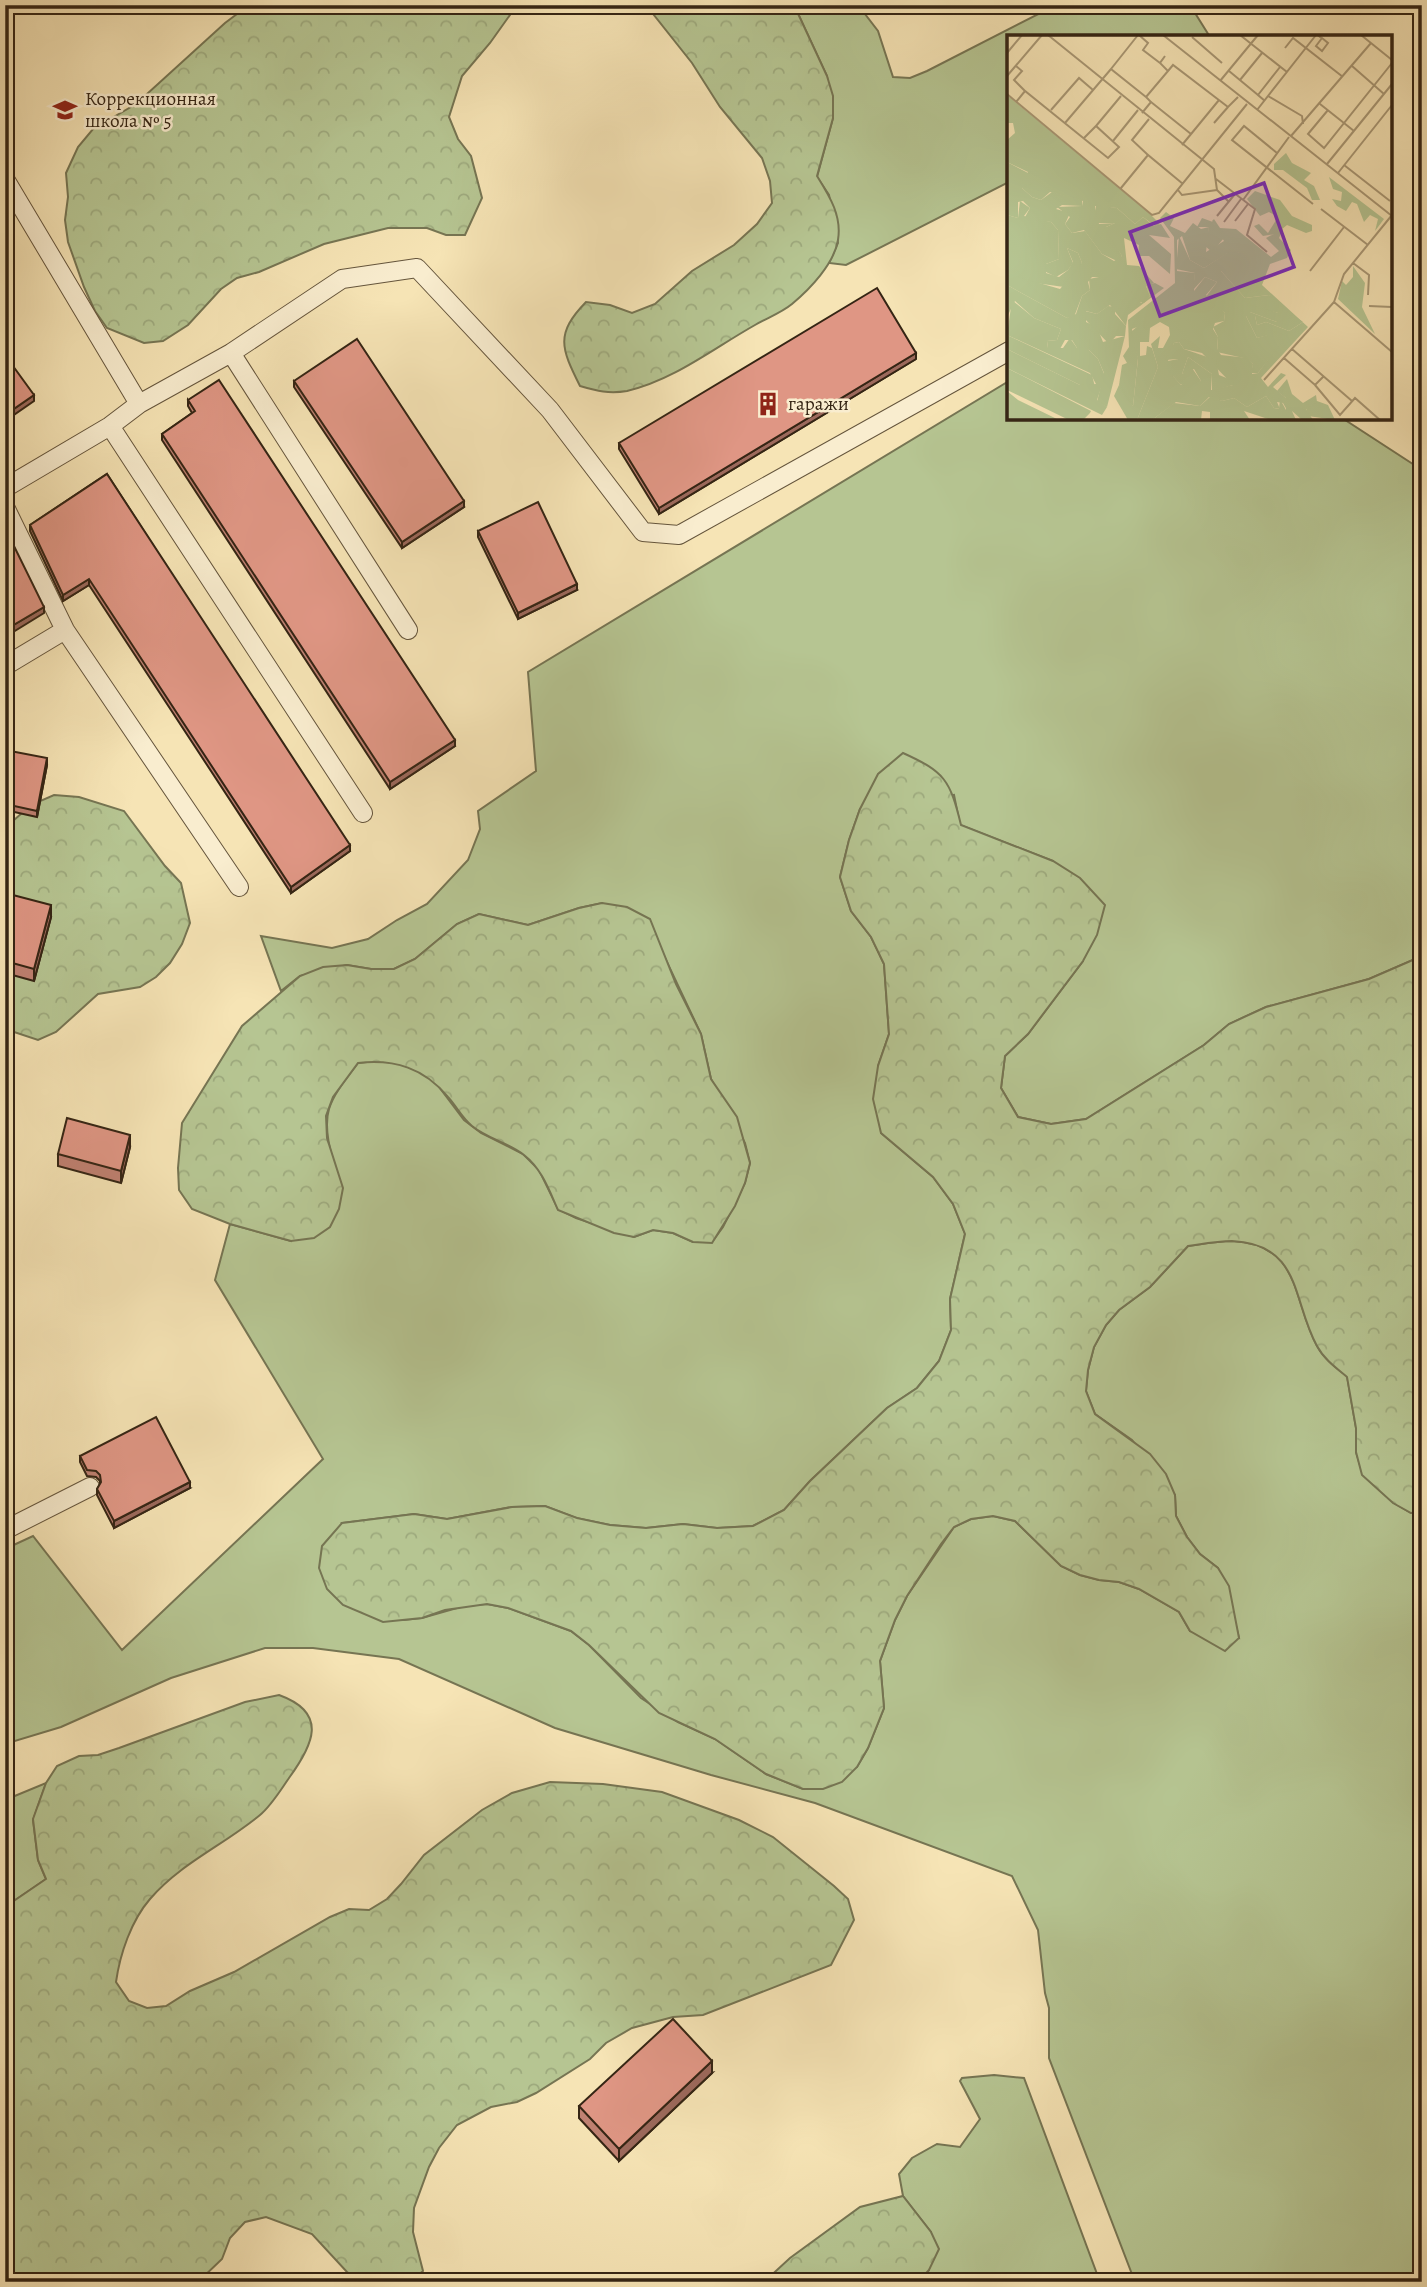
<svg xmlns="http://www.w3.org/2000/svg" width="1427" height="2287" viewBox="0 0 1427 2287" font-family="Alegreya,serif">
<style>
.grass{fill:#b6c592;stroke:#767553;stroke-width:2}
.forest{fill:url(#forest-crowns);stroke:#767553;stroke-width:2}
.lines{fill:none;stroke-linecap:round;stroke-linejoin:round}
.lane-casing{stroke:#65553c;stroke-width:20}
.lane{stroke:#f9edcf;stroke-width:18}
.wall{fill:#c08172;stroke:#352514;stroke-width:2}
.shaded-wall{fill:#9c695c;stroke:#352514;stroke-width:2}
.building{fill:#df9684;stroke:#352514;stroke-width:2}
.labels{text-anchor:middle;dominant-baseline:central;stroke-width:5;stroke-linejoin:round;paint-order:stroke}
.poi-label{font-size:19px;fill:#352514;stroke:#f9edcf;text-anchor:start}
.inset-road{fill:none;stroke:#a99875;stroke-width:2}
.view{fill:#7b2cbf;fill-opacity:0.15;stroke:#7b2cbf;stroke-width:3.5}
.inset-edge{fill:none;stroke:#352514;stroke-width:3.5}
</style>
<defs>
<pattern id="forest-crowns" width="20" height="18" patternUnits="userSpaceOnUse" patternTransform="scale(1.75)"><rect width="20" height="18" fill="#b6c592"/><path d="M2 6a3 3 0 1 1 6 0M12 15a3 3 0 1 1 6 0" fill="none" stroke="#9da97d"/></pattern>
</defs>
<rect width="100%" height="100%" fill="#f6e4b5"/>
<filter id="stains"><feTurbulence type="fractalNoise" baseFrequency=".00286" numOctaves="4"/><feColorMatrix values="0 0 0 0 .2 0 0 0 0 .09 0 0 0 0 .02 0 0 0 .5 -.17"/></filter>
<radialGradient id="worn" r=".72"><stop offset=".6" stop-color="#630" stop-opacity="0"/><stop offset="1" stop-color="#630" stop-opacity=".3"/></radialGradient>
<path class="grass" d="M 794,5 L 858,5 L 878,31 L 893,77 L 910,78 L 927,71 L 1056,5 L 1190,5 L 1210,37 L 1009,37 L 1009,182 L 846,265 L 829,263 L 838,243 L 829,195 L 817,177 L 833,118 L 827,76 Z
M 1009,381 L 1009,418 L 1342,418 L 1422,470 L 1422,956 L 1369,979 L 1266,1007 L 1229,1024 L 1204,1045 L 1086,1119 L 1051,1124 L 1018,1117 L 1001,1088 L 1005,1056 L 1028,1034 L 1083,961 L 1053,861 L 960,825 L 954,795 L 860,809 L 849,840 L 840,877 L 851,911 L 871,937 L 884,964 L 889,1034 L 878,1066 L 881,1133 L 933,1177 L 953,1204 L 965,1234 L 950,1299 L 951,1330 L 939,1361 L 917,1388 L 887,1408 L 810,1481 L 784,1510 L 753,1526 L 717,1528 L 683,1524 L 646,1528 L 610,1525 L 576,1518 L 545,1506 L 512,1507 L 447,1519 L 414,1514 L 342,1523 L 404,1620 L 422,1618 L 464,1606 L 487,1604 L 508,1608 L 571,1631 L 589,1645 L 641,1698 L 678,1722 L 715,1739 L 766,1774 L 803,1789 L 857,1767 L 868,1748 L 884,1708 L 880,1661 L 895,1620 L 907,1596 L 954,1527 L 971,1519 L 993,1516 L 1015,1521 L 1061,1566 L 1080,1575 L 1099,1580 L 1119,1582 L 1139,1589 L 1179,1612 L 1190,1631 L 1239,1638 L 1233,1613 L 1218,1568 L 1200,1554 L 1187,1537 L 1176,1516 L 1175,1495 L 1132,1440 L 1095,1414 L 1086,1391 L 1088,1370 L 1094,1347 L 1106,1325 L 1119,1310 L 1150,1287 L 1188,1246 C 1202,1244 1218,1241 1232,1241 C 1302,1244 1292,1301 1317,1346 C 1324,1359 1335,1367 1347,1376 L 1356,1428 L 1356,1452 L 1363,1475 L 1394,1503 L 1411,1513 L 1422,1511 L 1422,2282 L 1135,2282 L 1049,2058 L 1049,2008 L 1045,1993 L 1038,1930 L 1012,1876 L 815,1803 L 711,1775 L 555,1728 L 399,1659 L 313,1648 L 265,1648 L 171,1678 L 61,1727 L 5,1744 L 5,1549 L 33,1536 L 122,1650 L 323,1459 L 215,1280 L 230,1224 L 291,1241 L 333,1160 C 319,1112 329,1101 358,1063 L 377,1061 L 397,1063 L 419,1071 L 436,1083 L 464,1120 L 481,1133 L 523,1154 L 539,1170 L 558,1209 L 576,1218 L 634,1237 L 653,1230 L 673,1233 L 693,1242 L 712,1242 L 723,1227 L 745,1183 L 750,1163 L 745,1143 L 711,1079 L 701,1034 L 657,941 L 602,903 L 579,908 L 528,925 L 479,914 L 457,924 L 415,959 L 394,969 L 371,969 L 347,965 L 300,976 L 281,991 L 261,936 L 332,948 L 368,939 L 397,920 L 427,904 L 468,860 L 480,829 L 478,811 L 536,771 L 528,672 Z
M 46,1783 L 33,1820 L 38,1860 L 46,1879 L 5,1907 L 5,1800 Z
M 994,2075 L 1024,2078 L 1100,2282 L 918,2282 L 929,2270 L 931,2232 L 903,2196 L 899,2174 L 912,2158 L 937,2144 L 960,2147 L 980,2119 L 960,2081 L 962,2078 Z"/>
<path class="forest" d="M 249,5 L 517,5 L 490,43 L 462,76 L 449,117 L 458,139 L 471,156 L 482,198 L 465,235 L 446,235 L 427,228 L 388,228 L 324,244 L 259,272 L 237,278 L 221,289 L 188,325 L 163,341 L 144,343 L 107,328 L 95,311 L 84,287 L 68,242 L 65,220 L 68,197 L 66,173 L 78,147 L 93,129 L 136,104 L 225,23 Z
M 646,5 L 794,5 L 827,76 L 833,96 L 833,118 L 817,176 C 830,197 842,216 838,240 C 834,264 810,289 792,304 C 781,313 767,318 755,325 C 714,348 674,380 627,391 C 609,394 597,391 580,386 C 561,348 555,334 586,302 L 610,305 L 632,313 L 655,304 L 692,271 L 734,245 L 757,224 L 772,203 L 770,181 L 762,158 L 720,107 L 692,63 Z
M 903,753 C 945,772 950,780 961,825 L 1053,861 L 1080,878 L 1105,905 L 1097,935 L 1083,961 L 1028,1034 L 1005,1056 L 1001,1088 L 1018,1117 L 1051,1124 L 1086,1119 L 1204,1045 L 1229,1024 L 1266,1007 L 1369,979 L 1422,956 L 1422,1511 L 1411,1513 L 1393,1503 L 1362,1475 L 1356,1452 L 1356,1428 L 1347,1377 C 1335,1367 1324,1359 1317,1346 C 1292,1301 1302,1244 1232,1241 C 1218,1241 1202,1244 1188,1246 L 1150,1287 L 1119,1310 L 1106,1325 L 1094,1347 L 1088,1370 L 1086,1391 L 1095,1414 L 1150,1454 L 1166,1474 L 1175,1495 L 1176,1516 L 1187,1537 L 1200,1554 L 1218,1568 L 1229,1586 L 1239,1638 L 1225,1651 L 1190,1631 L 1179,1612 L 1139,1589 L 1119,1582 L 1099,1580 L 1080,1575 L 1061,1566 L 1015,1521 L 993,1516 L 971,1519 L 954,1527 L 941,1544 L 907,1596 L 895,1620 L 880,1661 L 884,1708 L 868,1748 L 857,1767 L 842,1782 L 823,1789 L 803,1789 L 766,1774 L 715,1739 L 659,1713 L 589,1645 L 571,1631 L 508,1608 L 487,1604 L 445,1610 L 422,1618 L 383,1622 L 343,1605 L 327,1589 L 319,1568 L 322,1546 L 342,1523 L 414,1514 L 447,1519 L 512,1507 L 545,1506 L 577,1518 L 610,1525 L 646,1528 L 683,1524 L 717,1528 L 753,1526 L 784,1510 L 810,1481 L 887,1408 L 917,1388 L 939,1361 L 951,1330 L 950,1299 L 965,1234 L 953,1204 L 933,1177 L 881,1133 L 873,1099 L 878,1066 L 889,1034 L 884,964 L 871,937 L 851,911 L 840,877 L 849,840 L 860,809 L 878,774 Z
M 54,795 L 79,797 L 124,811 L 165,866 L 181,883 L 190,923 L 182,944 L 170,963 L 156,977 L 140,987 L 98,994 L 56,1032 L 38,1040 L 5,1029 L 5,828 L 31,805 Z
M 602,903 L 627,907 L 650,919 L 676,984 L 701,1034 L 711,1079 L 737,1117 L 750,1163 L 745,1183 L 735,1206 L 712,1243 L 693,1242 L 673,1233 L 653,1230 L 634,1237 L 614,1233 L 558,1210 C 549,1190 542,1169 524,1155 C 509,1143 488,1139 472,1126 C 462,1118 457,1107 448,1097 C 424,1068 395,1059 358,1063 L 333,1097 L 326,1116 L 327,1138 L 343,1188 L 339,1209 L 330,1227 L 314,1238 L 291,1241 L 230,1224 L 192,1209 L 179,1190 L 178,1168 L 182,1123 L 242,1026 L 300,976 L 323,967 L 347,965 L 371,969 L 394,969 L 415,959 L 457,924 L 479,914 L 528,925 L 579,908 Z
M 279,1695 C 329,1713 313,1745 289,1778 C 280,1791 271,1806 260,1815 C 224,1845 181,1863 150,1899 C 131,1921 120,1954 116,1982 L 129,2001 L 147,2008 L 166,2006 L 190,1991 L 234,1972 L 330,1917 L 349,1909 L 369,1910 L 387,1899 L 401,1884 L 424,1855 L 482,1810 L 512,1793 L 550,1782 L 603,1784 L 662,1792 L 739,1820 L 773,1837 L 834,1886 L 848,1899 L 854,1920 L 831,1965 L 703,2015 L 673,2017 L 632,2028 L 606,2043 L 590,2059 L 536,2093 L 517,2102 L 491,2107 L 457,2125 L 439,2148 L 429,2167 L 414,2208 L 413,2232 L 423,2271 L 410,2282 L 360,2282 L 347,2272 L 312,2234 L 266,2217 L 245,2222 L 230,2238 L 222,2259 L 198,2282 L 5,2282 L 5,1907 L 46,1879 L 38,1860 L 33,1819 L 46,1783 L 57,1766 L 79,1756 L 98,1755 L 119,1748 L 245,1702 Z
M 903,2196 L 931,2232 L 939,2249 L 929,2270 L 918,2282 L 764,2282 L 790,2258 L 860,2207 Z"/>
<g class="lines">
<g class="lane-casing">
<path id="lane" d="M 5,179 L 139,404
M 231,353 L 408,630
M 110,426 L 363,813
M 5,488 L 110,426 L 139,404 L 231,353 L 342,279 L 417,268 L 550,410 L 643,532 L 679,535 L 1009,351
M 5,507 L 65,630 L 239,887
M 5,666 L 65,630
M 5,1530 L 90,1487"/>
</g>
<use href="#lane" class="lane"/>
</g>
<path class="wall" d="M 916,359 L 659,514 L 619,449 L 619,443 Z
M 294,381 L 464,507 L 402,548 L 294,387 Z
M 188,400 L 455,746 L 390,789 L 162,440 L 162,434 L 192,413 L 188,406 Z
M 107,474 L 350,851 L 291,893 L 89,585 L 63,601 L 30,531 L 30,525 Z
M 478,531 L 577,590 L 518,619 L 478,537 Z
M 5,750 L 47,765 L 37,817 L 5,810 Z
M 5,910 L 51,917 L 34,981 L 5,973 Z
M 130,1147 L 121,1183 L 58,1166 L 58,1154 Z
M 80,1456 L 190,1488 L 114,1528 L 97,1495 L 97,1489 L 100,1484 L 100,1481 L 96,1477 L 87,1476 L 80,1462 Z
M 712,2073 L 619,2161 L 579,2118 L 579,2106 Z"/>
<path class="shaded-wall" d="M 916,353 L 916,359 L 659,514 L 659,508 Z
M 34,395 L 34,401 L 5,421 L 5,415 Z
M 464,501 L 464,507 L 402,548 L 402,542 Z
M 89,579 L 89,585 L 63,601 L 63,595 Z
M 577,584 L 577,590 L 518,619 L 518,613 Z
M 44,607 L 44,613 L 5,637 L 5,630 Z
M 455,740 L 455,746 L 390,789 L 390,782 Z
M 47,758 L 47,765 L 37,817 L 37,811 Z
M 350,845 L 350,851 L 291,893 L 291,887 Z
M 51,905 L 51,917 L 34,981 L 34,969 Z
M 130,1135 L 130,1147 L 121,1183 L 121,1171 Z
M 190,1482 L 190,1488 L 114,1528 L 114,1521 Z
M 712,2061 L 712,2073 L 619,2161 L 619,2149 Z"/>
<path class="building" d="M 877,288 L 916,353 L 659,508 L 619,443 Z
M 357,339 L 464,501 L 402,542 L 294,381 Z
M 5,355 L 34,395 L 5,415 Z
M 219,380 L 455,740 L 390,782 L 162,434 L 195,411 L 188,400 Z
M 107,474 L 350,845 L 291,887 L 89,579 L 63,595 L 30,525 Z
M 538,502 L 577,584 L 518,613 L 478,531 Z
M 10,538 L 44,607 L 5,630 L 5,541 Z
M 5,750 L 47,758 L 37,811 L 5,804 Z
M 9,894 L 51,905 L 34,969 L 5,961 L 5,910 Z
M 67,1118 L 130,1135 L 121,1171 L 58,1154 Z
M 156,1417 L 190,1482 L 114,1521 L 97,1489 L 101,1482 L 100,1475 L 96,1471 L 87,1470 L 80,1456 Z
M 673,2019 L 712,2061 L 619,2149 L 579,2106 Z"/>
<defs>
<g id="school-bare" transform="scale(1.89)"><path d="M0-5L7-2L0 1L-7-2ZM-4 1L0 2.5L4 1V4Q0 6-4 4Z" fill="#8f2418" stroke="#f9edcf" stroke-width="2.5" paint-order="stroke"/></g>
<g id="building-bare" transform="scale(1.89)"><path d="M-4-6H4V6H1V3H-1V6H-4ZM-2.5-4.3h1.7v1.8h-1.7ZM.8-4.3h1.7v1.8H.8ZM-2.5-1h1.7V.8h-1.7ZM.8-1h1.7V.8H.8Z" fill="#8f2418" stroke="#f9edcf" stroke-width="2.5" paint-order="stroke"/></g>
</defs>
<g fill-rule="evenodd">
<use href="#school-bare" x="65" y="110"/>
<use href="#building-bare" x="768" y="404"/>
</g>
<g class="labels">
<g class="poi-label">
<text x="85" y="99">Коррекционная<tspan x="85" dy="22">школа № 5</tspan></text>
<text x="788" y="404">гаражи</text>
</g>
</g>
<g transform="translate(1007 35)">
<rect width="385" height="385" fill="#f6e4b5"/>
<path d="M 0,60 L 141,177 L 153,189 L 148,191 L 136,182 L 128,189 L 110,173 L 88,171 L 92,189 L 108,188 L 99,192 L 115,221 L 110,226 L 95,219 L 77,195 L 65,198 L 58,189 L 63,182 L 50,172 L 75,171 L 76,166 L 43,157 L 34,165 L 25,162 L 15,153 L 21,137 L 0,127 L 0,105 L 8,98 L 6,88 L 0,88 ZM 13,166 L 23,173 L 17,181 L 44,187 L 51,195 L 52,224 L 39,229 L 39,238 L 52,242 L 61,235 L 66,227 L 60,213 L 71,218 L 75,228 L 71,238 L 57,252 L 21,247 L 0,239 L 0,180 L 11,183 ZM 159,177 L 167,183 L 163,191 L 178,198 L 186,188 L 194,194 L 202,192 L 199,217 L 217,206 L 205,186 L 207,184 L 213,193 L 229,194 L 264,222 L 272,216 L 259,203 L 276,194 L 272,203 L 284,215 L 280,223 L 263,229 L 255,250 L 301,292 L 254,343 L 261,352 L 274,338 L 279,340 L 266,352 L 279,363 L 280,375 L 276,368 L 270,367 L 273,374 L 267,373 L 259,361 L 240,372 L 227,363 L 215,366 L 202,362 L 193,371 L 169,367 L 145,385 L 130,385 L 151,332 L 144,309 L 153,301 L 151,313 L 156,313 L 163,300 L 162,292 L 153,287 L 143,293 L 142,307 L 133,307 L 133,291 L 125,294 L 131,323 L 126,371 L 116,362 L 112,350 L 115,330 L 120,328 L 116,321 L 122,312 L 121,285 L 168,248 L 167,202 L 153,183 ZM 175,201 L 183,225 L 197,233 L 221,218 L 232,217 L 214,230 L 214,236 L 238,263 L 262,260 L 271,278 L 251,270 L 243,270 L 243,277 L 270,287 L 296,287 L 282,296 L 259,287 L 250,290 L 248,281 L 239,281 L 250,303 L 270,298 L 278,301 L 251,338 L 245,339 L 246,329 L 241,323 L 214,320 L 210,314 L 211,302 L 206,294 L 208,288 L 217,286 L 218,278 L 199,260 L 210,247 L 198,242 L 187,256 L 188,238 L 170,236 L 170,205 ZM 172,307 L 177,314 L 195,318 L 226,350 L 204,355 L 205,339 L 181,322 L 175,339 L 187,334 L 194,346 L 174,350 L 166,341 L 171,324 L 161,326 L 167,308 ZM 346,231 L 358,248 L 355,272 L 368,299 L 331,264 L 335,246 L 339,250 L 346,242 ZM 102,240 L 117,242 L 134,268 L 143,261 L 139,250 L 148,248 L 157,253 L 121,280 L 119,291 L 103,270 L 90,279 L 79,276 L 79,287 L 90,292 L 96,307 L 118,301 L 100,372 L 90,367 L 97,338 L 91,324 L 82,315 L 70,313 L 65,305 L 58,305 L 53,314 L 41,313 L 40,306 L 50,305 L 54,294 L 27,283 L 8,266 L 0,282 L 0,250 L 60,283 L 69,279 L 75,261 L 83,255 L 82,244 ZM 0,300 L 85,340 L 88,352 L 73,350 L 0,314 ZM 0,333 L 84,376 L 83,378 L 76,385 L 62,385 L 0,355 ZM 310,366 L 321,370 L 328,385 L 301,381 L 299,373 Z" fill="#b6c592" fill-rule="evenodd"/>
<path d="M 279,118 L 285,128 L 304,138 L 297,145 L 307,151 L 313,165 L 305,165 L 300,153 L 276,135 L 267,135 L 267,129 ZM 0,127 L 23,139 L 26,148 L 15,153 L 25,162 L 34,165 L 45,157 L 75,165 L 75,171 L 55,170 L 49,174 L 63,178 L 58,189 L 65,198 L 78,196 L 95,219 L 107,226 L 115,221 L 97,193 L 108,188 L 89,188 L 89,170 L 110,173 L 128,189 L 136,182 L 147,191 L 154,189 L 163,203 L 142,200 L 164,219 L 163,239 L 142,221 L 131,221 L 132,210 L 117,203 L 120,230 L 132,231 L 147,248 L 139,251 L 143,261 L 137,268 L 130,266 L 116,242 L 85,242 L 81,247 L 83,255 L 75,261 L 67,282 L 60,283 L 0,250 L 1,239 L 53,254 L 75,228 L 71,218 L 60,213 L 66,228 L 61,235 L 49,242 L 39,237 L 39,229 L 52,224 L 51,195 L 44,187 L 17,184 L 23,173 L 16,166 L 11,167 L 11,183 L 0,180 ZM 322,142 L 377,184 L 368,196 L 371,184 L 363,180 L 357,187 L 350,169 L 345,167 L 339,176 L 330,171 L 325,164 L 334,166 L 335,157 L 326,154 ZM 248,156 L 273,165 L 285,181 L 305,190 L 305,196 L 299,198 L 280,190 L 269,199 L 256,201 L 247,191 L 252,189 L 261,198 L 271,182 L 262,177 L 253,181 L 240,164 ZM 195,183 L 206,187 L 217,203 L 205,217 L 198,211 L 202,192 L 190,192 ZM 172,201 L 183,225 L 197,233 L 223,216 L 232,217 L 227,233 L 214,230 L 214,236 L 238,263 L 262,260 L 276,273 L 271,278 L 243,270 L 243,277 L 270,287 L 289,282 L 296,287 L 282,296 L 259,287 L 250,290 L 248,281 L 239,281 L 250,303 L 270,297 L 280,301 L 251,338 L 244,338 L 246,329 L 241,324 L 210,317 L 211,302 L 206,292 L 217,286 L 218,278 L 198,263 L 210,247 L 198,242 L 186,255 L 188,238 L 169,234 ZM 5,265 L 27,283 L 54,294 L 50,305 L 40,306 L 41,313 L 56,313 L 63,303 L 70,313 L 79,312 L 91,324 L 98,341 L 90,365 L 100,372 L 95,380 L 0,333 L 0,314 L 73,350 L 89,349 L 83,338 L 0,300 ZM 101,271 L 108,272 L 108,279 L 119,291 L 118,301 L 109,301 L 102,309 L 75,281 L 78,276 L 90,279 ZM 133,289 L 133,321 L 139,320 L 140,311 L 145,313 L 151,332 L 130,385 L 121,385 L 107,361 L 112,350 L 126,371 L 131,324 L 124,297 ZM 172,307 L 177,314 L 209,325 L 212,340 L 227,346 L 226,350 L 205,356 L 205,339 L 181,322 L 175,339 L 185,333 L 194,346 L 185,354 L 173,349 L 162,337 L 171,324 L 158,325 L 167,308 ZM 280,344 L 285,359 L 296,368 L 309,360 L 310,367 L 299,374 L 306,385 L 294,384 L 285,376 L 289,385 L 264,385 L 237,376 L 243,385 L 203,385 L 203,377 L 195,376 L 194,385 L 145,385 L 167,368 L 193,371 L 204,361 L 215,366 L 227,363 L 240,372 L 259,361 L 267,373 L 272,374 L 273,364 L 279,375 L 279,363 L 270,356 ZM 0,356 L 11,365 L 52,385 L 0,384 Z" fill="#b6c592"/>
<path class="inset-road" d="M 41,0 L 207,134 L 210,155 L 221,166M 131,0 L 104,34 L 139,62M 132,0 L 141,8 L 136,15 L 153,28M 156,0 L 385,181M 233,0 L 280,37M 311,0 L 313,2 L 315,3 L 321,8 L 315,16 L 309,11 L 315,3M 354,0 L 385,25M 185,2 L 215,28M 278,13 L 286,3 L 336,42M 0,18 L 15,0M 9,31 L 15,36 L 7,45 L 18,56M 345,31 L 377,59M 161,36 L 166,30 L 221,72 L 231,62M 222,36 L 251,60M 0,41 L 35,0M 233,45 L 255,18M 213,46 L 251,0M 0,59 L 145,180 L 152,178 L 240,69M 261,61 L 295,81 L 296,89M 258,66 L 251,60 L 273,32M 9,67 L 18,56 L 101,123 L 112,112 L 89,91 L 77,103M 144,67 L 184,99M 313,69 L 347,96M 44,75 L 72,43 L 86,55M 250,75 L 309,0M 321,75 L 301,99 L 317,113 L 385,28M 135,78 L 144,67 L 139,62 L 161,36 L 153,28 L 158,21M 58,88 L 104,34M 207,88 L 221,72M 89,91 L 114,61M 284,101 L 364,8M 106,106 L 131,75M 175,110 L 212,65M 270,118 L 237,91 L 225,105 L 306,169M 141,120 L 125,105 L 142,84M 320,129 L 385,49M 337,130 L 383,166M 331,138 L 385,70M 209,144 L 248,174 L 240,200 L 260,217M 114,153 L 141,120 L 176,149M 171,155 L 175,160 L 210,155M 236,165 L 282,102M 314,174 L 361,210M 210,181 L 228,159M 228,186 L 241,169M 217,187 L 234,164M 346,228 L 362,240 L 361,260M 303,236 L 337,192M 327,267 L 337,239 L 385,180M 327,267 L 385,317M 362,271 L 385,272M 285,314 L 345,366M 277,323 L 308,350 L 316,342M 257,345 L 327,267M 308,350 L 333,380 L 348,363 L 373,385"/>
<path class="view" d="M 257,148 L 287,232 L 153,281 L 123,197 Z"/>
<rect width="385" height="385" class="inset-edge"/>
</g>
<rect width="1427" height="2287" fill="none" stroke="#f6e4b5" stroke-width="28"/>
<rect x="7" y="7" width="1413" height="2273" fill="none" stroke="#352514" stroke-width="3.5"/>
<rect x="14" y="14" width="1399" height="2259" fill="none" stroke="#352514" stroke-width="2"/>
<rect width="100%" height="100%" filter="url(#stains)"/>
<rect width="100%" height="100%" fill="url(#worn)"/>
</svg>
